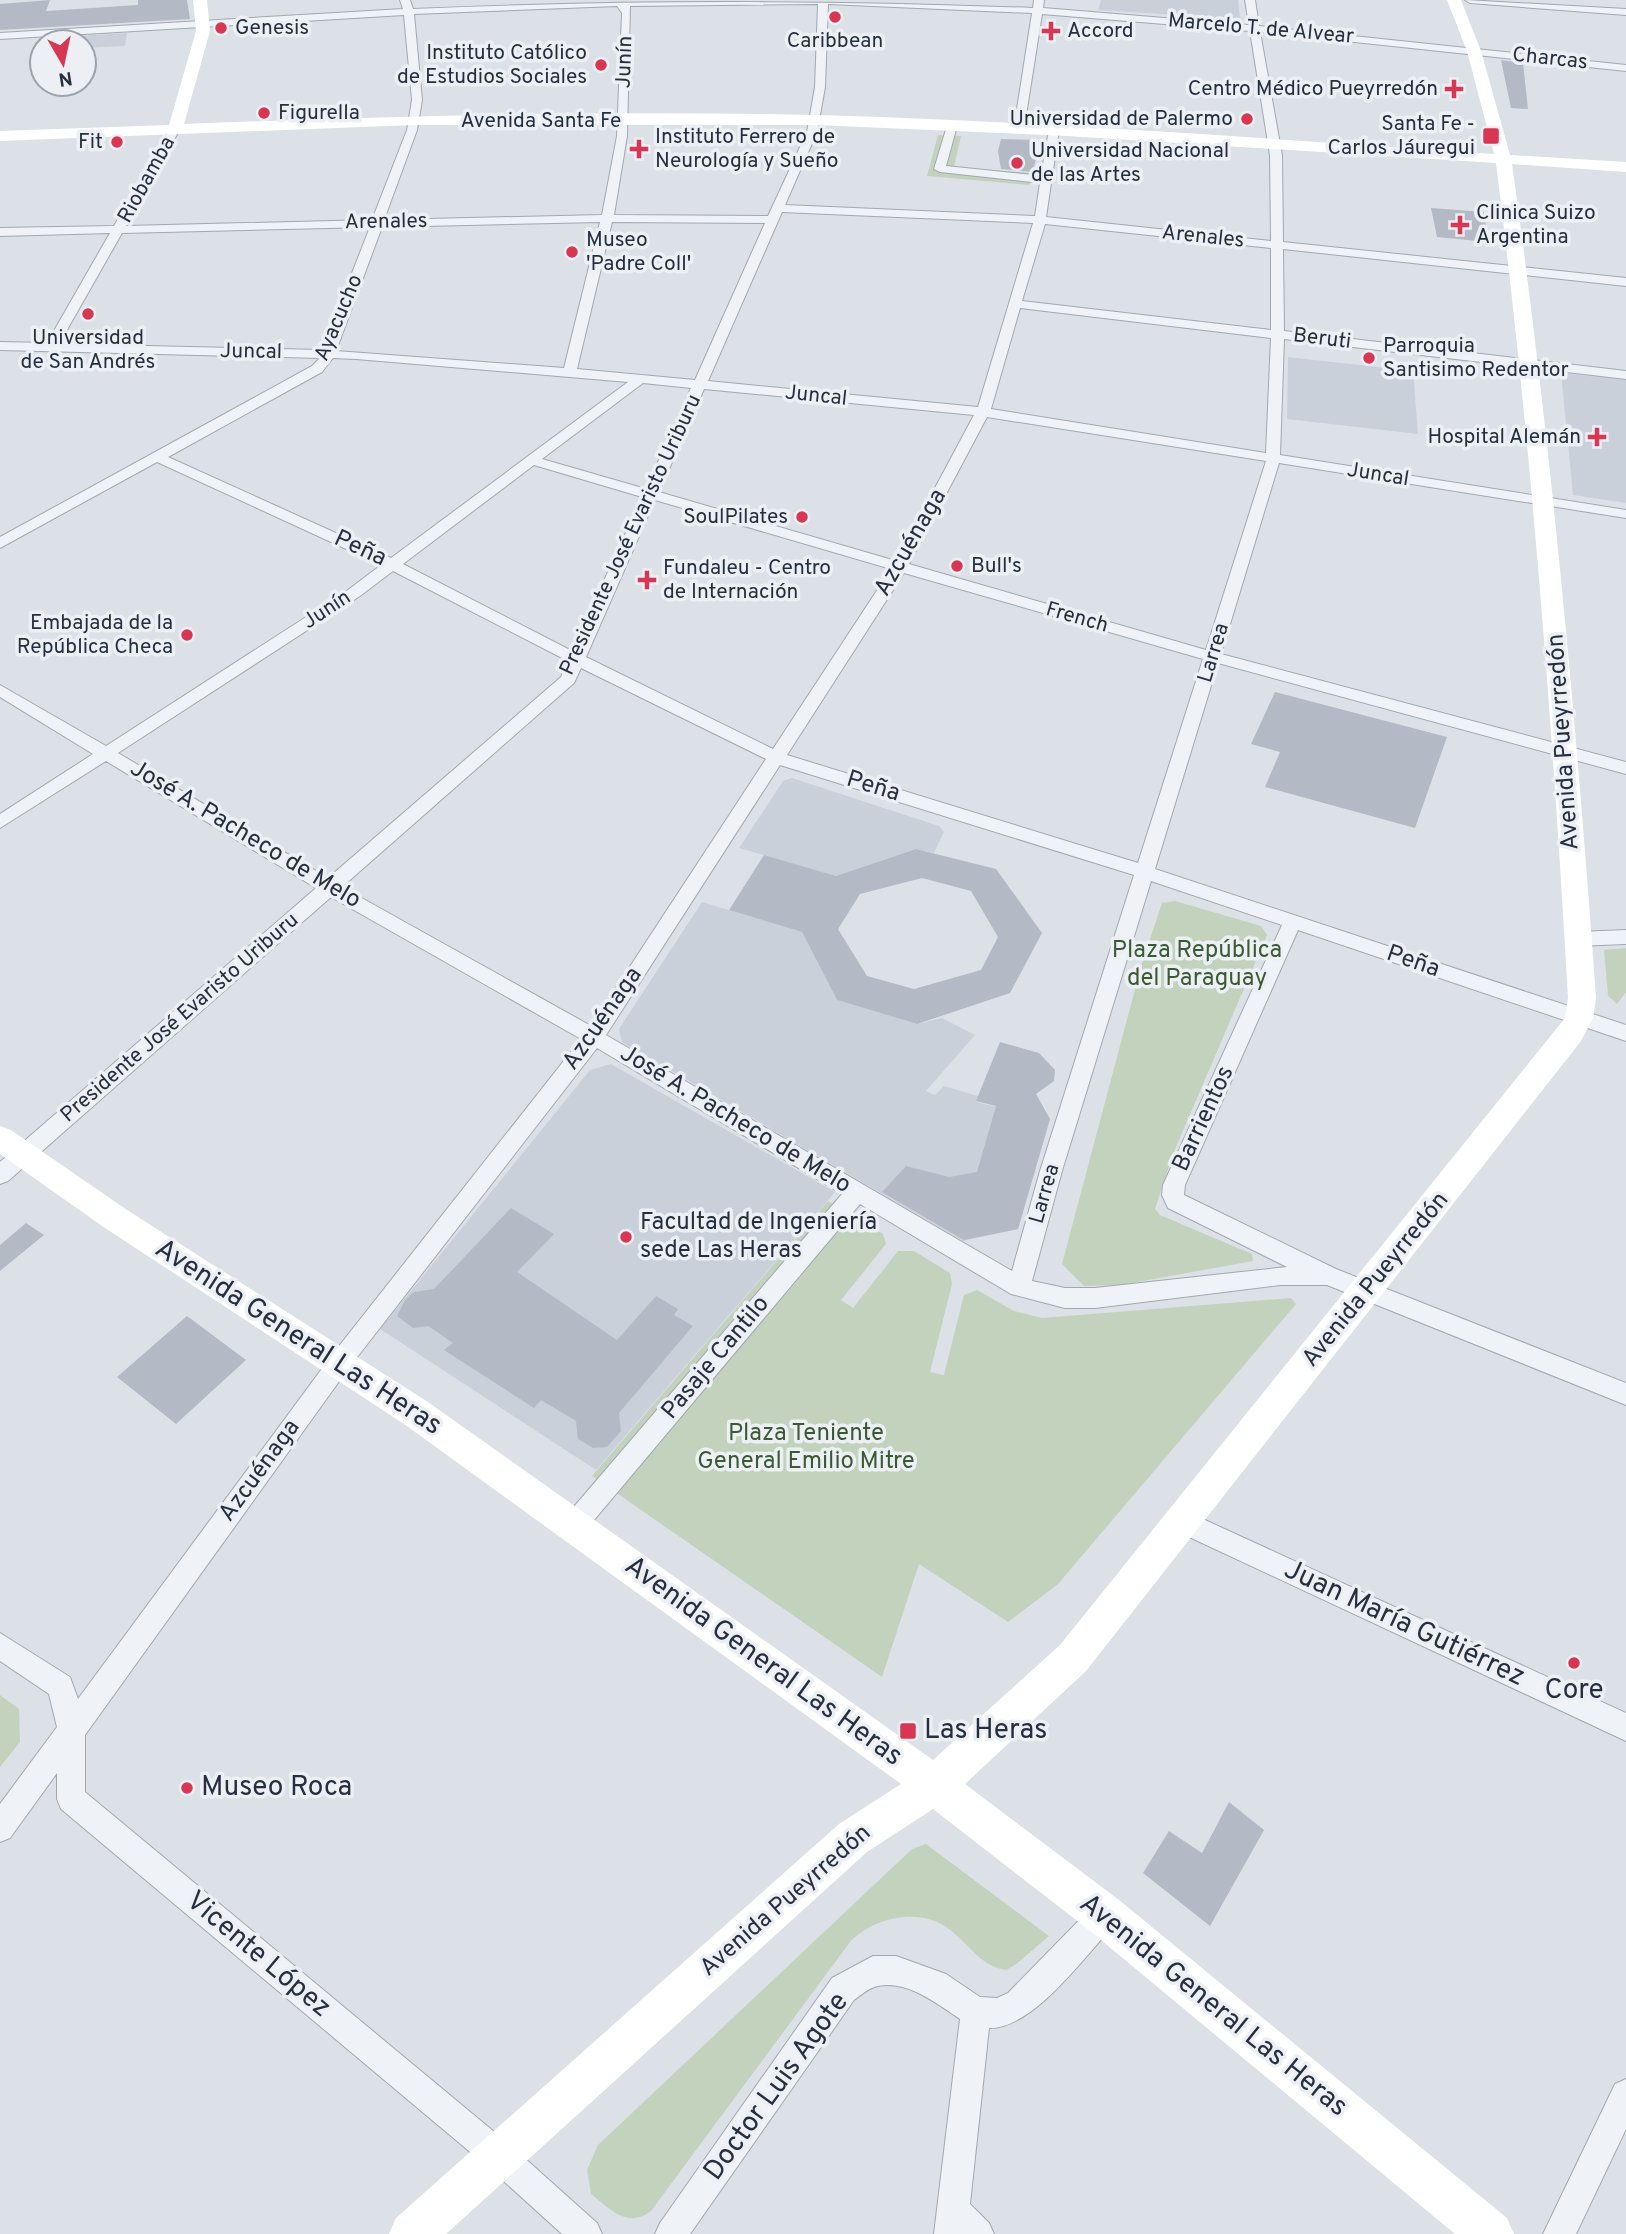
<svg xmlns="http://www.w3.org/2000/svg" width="1626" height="2234" viewBox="0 0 1626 2234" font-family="Overpass,sans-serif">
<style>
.built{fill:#cad0da}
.green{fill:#c3d2bd}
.building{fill:#b3bac5;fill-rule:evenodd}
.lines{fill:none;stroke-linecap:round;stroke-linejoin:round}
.street-casing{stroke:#a1a8b1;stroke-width:2}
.street{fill:#eff2f6;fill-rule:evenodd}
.secondary{fill:#fff;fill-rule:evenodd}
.poi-dot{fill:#d73753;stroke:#ecf0f5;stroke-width:2.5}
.labels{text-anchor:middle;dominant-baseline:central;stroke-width:7;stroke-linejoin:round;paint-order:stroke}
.far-poi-label{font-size:21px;fill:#252f3f;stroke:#ecf0f5;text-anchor:start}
.far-street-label{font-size:21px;fill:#252f3f;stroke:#ecf0f5}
.street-label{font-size:24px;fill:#252f3f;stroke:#ecf0f5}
.park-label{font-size:24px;fill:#3a5b31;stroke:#ecf0f5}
.poi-label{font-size:24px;fill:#252f3f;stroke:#ecf0f5;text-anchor:start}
.near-street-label{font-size:28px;fill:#252f3f;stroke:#ecf0f5}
.near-poi-label{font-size:28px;fill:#252f3f;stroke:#ecf0f5;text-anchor:start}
</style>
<rect width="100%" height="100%" fill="#dce1e7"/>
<path class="built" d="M 1101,0 L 1238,0 L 1240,19 L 1098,10 Z
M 127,33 L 125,46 L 84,48 L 84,42 L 43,42 L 44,38 Z
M 1288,357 L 1413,371 L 1418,434 L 1287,419 Z
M 1561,373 L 1626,380 L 1626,503 L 1573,495 Z
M 792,778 L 939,826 L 944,832 L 934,853 L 916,849 L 836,876 L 739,848 L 783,781 Z
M 702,902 L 802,932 L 837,1000 L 917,1024 L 942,1018 L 975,1035 L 926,1091 L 935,1095 L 944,1086 L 978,1096 L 976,1102 L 1050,1119 L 1018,1229 L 963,1241 L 622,1042 L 619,1029 Z
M 611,1064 L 835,1192 L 596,1470 L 380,1329 L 590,1070 Z"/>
<path class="green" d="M 938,135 L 961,136 L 954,167 L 1032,173 L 1029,185 L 927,176 Z
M 1175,901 L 1261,926 L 1267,935 L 1173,1154 L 1155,1209 L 1160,1215 L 1252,1254 L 1253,1261 L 1121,1285 L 1084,1286 L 1062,1264 L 1142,963 L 1162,903 Z
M 1626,948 L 1626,992 L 1617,1004 L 1608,996 L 1604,950 Z
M 828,1201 L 883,1234 L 886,1244 L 841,1300 L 853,1308 L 898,1251 L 914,1251 L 950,1273 L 952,1284 L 930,1372 L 944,1375 L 964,1295 L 977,1290 L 1014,1311 L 1042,1318 L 1291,1298 L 1296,1304 L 1058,1584 L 1008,1622 L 919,1564 L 882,1677 L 592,1476 Z
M 0,1695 L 19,1709 L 20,1742 L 0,1767 Z
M 926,1844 L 1049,1936 L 1015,1965 L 1006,1970 C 980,1966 969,1944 949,1929 C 920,1907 874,1917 850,1942 L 651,2211 C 627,2229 610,2209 591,2194 L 587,2170 L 598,2145 L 912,1849 Z"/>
<path class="building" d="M 50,0 L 46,11 L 138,5 L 138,0 L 187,0 L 190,19 L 0,30 L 0,4 Z
M 1501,60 L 1523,63 L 1528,109 L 1511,108 Z
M 1001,139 L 1040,140 L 1033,172 L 1001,169 L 998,151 Z
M 1431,208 L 1484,212 L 1488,242 L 1437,237 Z
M 1275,692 L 1447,737 L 1415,828 L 1265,787 L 1280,752 L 1251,744 Z
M 916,849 L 996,869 L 1042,933 L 1010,993 L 917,1024 L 837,1000 L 802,932 L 729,910 L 764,855 L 836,876 ZM 922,878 L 971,891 L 998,937 L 981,970 L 914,989 L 867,976 L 838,929 L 860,894 Z
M 1000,1042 L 1039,1053 L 1055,1070 L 1054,1081 L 1036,1094 L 1050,1119 L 1018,1229 L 964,1240 L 882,1192 L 906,1166 L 949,1177 L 977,1172 L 996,1106 L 976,1101 Z
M 511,1208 L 554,1234 L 517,1272 L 617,1340 L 656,1296 L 678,1309 L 674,1315 L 693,1326 L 619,1413 L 621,1431 L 607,1447 L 593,1448 L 578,1439 L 576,1421 L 541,1400 L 534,1408 L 444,1350 L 453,1343 L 428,1326 L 413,1328 L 397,1316 L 405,1300 L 414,1292 L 434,1289 Z
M 26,1223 L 44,1235 L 0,1271 L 0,1245 Z
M 187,1316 L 246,1360 L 176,1424 L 117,1377 Z
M 1229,1802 L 1264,1830 L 1210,1926 L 1143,1873 L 1169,1831 L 1202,1853 Z"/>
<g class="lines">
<g class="street-casing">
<path id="street" d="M 400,0 L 410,0 L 413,9 C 619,0 826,0 1033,8 L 1034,0 L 1044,0 L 1043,8 L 1249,25 L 1245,0 L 1255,0 L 1259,26 L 1626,65 L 1626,71 L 1260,32 L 1282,155 L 1283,242 L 1626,278 L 1626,286 L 1283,249 L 1284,331 L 1626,371 L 1626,379 L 1284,339 L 1280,455 L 1626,510 L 1626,518 L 1279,463 L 1221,654 L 1626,762 L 1626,774 L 1218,663 L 1155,869 L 1626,1025 L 1626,1041 L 1298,930 L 1185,1185 L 1184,1195 L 1336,1269 L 1626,1383 L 1626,1405 L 1327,1285 L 1281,1285 L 1095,1308 L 1065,1308 L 1011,1294 L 860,1204 L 584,1532 L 575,1536 L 566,1532 L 562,1524 L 566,1516 L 842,1194 L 597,1048 L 348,1369 L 85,1735 L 85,1792 L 510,2145 L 597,2223 L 602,2234 L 562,2234 L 488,2167 L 61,1809 L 57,1799 L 57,1773 L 10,1838 L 0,1842 L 0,1804 L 57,1727 L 49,1694 L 0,1661 L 0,1633 L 70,1677 L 78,1699 L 332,1355 L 581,1039 L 331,897 L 8,1181 L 0,1184 L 0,1162 L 316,888 L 106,761 L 0,828 L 0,814 L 93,754 L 0,697 L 0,685 L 106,746 L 348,590 L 381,565 L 157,462 L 0,548 L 0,537 L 312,366 L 320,358 L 0,350 L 0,342 L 47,343 L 110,233 L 0,236 L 0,228 L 114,226 L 170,129 L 175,126 L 180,129 L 126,226 L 372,220 L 407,130 L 412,100 L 404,15 L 0,39 L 0,33 L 403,9 ZM 818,4 L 815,87 L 807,132 L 768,216 L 614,215 L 627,136 L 630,6 ZM 828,4 L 1032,13 L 1014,128 L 1019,131 L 1024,128 L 1042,14 L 1250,31 L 1270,155 L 1271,241 L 1046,217 L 1059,130 L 1054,127 L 1049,130 L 1041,176 L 946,166 L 957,126 L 952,123 L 947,126 L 934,169 L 940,172 L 1040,183 L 1035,216 L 785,205 L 817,132 L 825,87 ZM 617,6 L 622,13 L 617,136 L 602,215 L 384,220 L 417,130 L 422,100 L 414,14 ZM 782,212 L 1033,223 L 978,407 L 708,381 ZM 600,222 L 564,368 L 336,351 L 382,227 ZM 612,222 L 765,223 L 695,380 L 577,369 ZM 1045,224 L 1271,248 L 1271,330 L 1022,301 ZM 370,227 L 322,350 L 59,344 L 122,233 ZM 1020,308 L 1271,338 L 1266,453 L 991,409 ZM 333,358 L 356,359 L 628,382 L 391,558 L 168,457 L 322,372 ZM 643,383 L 691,388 L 646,489 L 542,459 ZM 704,389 L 974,415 L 896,561 L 659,492 ZM 987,417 L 1266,461 L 1206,650 L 909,564 ZM 534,465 L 642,497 L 572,651 L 403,564 ZM 655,500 L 891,569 L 773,749 L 586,657 ZM 393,571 L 568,661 L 561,677 L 328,878 L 118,753 L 360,596 ZM 904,573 L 1203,659 L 1138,863 L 787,755 ZM 581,668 L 766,759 L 591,1026 L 342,887 L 574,683 ZM 780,765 L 1134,875 L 1040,1171 L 1012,1271 L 606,1035 ZM 1151,881 L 1282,925 L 1163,1185 L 1162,1195 L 1168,1208 L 1287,1267 L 1095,1288 L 1065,1288 L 1032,1281 L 1062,1171 Z
M 1465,0 L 1626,9 L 1626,15 L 1470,3 Z
M 1626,930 L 1626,944 L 1576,946 L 1566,939 L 1576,932 Z
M 1181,1509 L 1626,1713 L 1626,1741 L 1172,1529 L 1168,1521 L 1172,1513 Z
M 1104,1900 L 1114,1905 L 1119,1915 L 1114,1925 C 1086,1955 1032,2030 989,2028 L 970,2204 L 989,2223 L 994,2234 L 934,2234 L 960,2019 C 937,2004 908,1980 878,1986 C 870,1987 861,1995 854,2000 L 690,2234 L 655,2234 L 660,2223 L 832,1978 L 873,1956 L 896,1956 L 946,1974 L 980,1997 L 997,1998 L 1008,1993 L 1094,1905 Z
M 1626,2079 L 1626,2129 L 1576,2234 L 1543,2234 L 1615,2084 Z"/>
</g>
<use href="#street" class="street"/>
<path class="secondary" d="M 193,0 L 207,0 L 210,31 L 184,124 C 394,116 606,110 816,115 C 1042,121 1268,139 1494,154 L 1467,51 L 1447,0 L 1461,0 L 1481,51 L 1510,155 L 1626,162 L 1626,172 L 1512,164 C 1551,442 1576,718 1596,998 L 1593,1018 L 1581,1041 L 1086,1671 L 965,1784 L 1119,1900 L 1507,2218 L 1514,2234 L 1455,2234 L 1089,1930 L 933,1809 L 867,1852 L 446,2234 L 389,2234 L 396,2218 L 839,1824 L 901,1784 L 404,1424 L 105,1228 L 0,1154 L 0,1126 L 11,1130 L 127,1210 L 428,1402 L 933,1760 L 1060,1645 L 1565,1018 L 1568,998 C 1552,718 1531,441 1496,163 L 1067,136 L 815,125 L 413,125 L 0,141 L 0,131 L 169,125 L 196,31 Z"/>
</g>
<g class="poi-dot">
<circle cx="835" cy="17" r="7"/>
<circle cx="221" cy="28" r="7"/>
<path d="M1047.5 20.5h7v7h7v7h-7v7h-7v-7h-7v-7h7z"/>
<circle cx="601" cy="65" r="7"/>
<path d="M1450.5 78.5h7v7h7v7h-7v7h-7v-7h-7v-7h7z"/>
<circle cx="264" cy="113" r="7"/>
<circle cx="1247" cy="119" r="7"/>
<rect x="1482" y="127" width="18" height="18" rx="3.5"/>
<circle cx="117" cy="142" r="7"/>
<path d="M635.5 138.5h7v7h7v7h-7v7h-7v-7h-7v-7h7z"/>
<circle cx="1017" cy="163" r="7"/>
<path d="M1456.5 214.5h7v7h7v7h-7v7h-7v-7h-7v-7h7z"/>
<circle cx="572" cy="252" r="7"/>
<circle cx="88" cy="314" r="7"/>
<circle cx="1369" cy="358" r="7"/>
<path d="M1593.5 426.5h7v7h7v7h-7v7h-7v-7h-7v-7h7z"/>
<circle cx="802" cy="517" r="7"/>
<circle cx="957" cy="566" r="7"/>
<path d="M643.5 569.5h7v7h7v7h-7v7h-7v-7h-7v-7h7z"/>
<circle cx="187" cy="635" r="7"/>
<circle cx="626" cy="1237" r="7"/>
<circle cx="1574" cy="1663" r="7"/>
<rect x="899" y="1722" width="18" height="18" rx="3.5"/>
<circle cx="187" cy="1788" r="7"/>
</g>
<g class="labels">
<g class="far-poi-label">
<text x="235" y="28">Genesis</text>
<text x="1067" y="31">Accord</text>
<text x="835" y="41" text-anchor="middle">Caribbean</text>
<text x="587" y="53" text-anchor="end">Instituto Católico<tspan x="587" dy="24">de Estudios Sociales</tspan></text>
<text x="1438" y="89" text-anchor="end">Centro Médico Pueyrredón</text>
<text x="278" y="113">Figurella</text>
<text x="1233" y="119" text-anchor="end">Universidad de Palermo</text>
<text x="1475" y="124" text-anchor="end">Santa Fe -<tspan x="1475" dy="24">Carlos Jáuregui</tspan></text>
<text x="655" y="137">Instituto Ferrero de<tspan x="655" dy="24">Neurología y Sueño</tspan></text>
<text x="103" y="142" text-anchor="end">Fit</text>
<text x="1031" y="151">Universidad Nacional<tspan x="1031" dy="24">de las Artes</tspan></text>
<text x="1476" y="213">Clinica Suizo<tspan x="1476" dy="24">Argentina</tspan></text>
<text x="586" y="240">Museo<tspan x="586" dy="24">'Padre Coll'</tspan></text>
<text x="88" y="338" text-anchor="middle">Universidad<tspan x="88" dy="24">de San Andrés</tspan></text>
<text x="1383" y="346">Parroquia<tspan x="1383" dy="24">Santisimo Redentor</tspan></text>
<text x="1581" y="437" text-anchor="end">Hospital Alemán</text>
<text x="788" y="517" text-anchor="end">SoulPilates</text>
<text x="971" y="566">Bull's</text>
<text x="663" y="568">Fundaleu - Centro<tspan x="663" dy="24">de Internación</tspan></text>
<text x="173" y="623" text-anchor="end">Embajada de la<tspan x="173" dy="24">República Checa</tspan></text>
</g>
<g class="far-street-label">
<text transform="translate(1261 29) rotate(5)">Marcelo T. de Alvear</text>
<text transform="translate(1550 59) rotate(6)">Charcas</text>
<text transform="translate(625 62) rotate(-88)">Junín</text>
<text x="541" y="121">Avenida Santa Fe</text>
<text transform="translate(147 180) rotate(-61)">Riobamba</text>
<text transform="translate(386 222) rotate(-1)">Arenales</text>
<text transform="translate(1203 237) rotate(6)">Arenales</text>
<text transform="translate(339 318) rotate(-67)">Ayacucho</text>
<text transform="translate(1322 339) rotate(7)">Beruti</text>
<text transform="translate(251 352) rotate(1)">Juncal</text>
<text transform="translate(816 396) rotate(6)">Juncal</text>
<text transform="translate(1378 475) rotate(9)">Juncal</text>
<text transform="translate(631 535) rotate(-65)">Presidente José Evaristo Uriburu</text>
<text transform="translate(327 610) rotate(-33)">Junín</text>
<text transform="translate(1077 618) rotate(16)">French</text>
<text transform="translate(1214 653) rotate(-73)">Larrea</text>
<text transform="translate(180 1018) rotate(-41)">Presidente José Evaristo Uriburu</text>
<text transform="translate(1045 1194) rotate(-74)">Larrea</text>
</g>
<g class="street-label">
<text transform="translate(911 543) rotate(-60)">Azcuénaga</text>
<text transform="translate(360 549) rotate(25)">Peña</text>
<text transform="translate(1564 742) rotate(-94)">Avenida Pueyrredón</text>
<text transform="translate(873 787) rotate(17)">Peña</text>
<text transform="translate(245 835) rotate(31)">José A. Pacheco de Melo</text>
<text transform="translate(1413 962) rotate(19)">Peña</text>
<text transform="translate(603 1019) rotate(-55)">Azcuénaga</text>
<text transform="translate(1204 1119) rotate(-65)">Barrientos</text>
<text transform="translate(735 1120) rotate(31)">José A. Pacheco de Melo</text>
<text transform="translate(1376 1280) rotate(-51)">Avenida Pueyrredón</text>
<text transform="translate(716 1358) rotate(-50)">Pasaje Cantilo</text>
<text transform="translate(260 1471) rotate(-54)">Azcuénaga</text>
<text transform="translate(786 1901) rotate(-41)">Avenida Pueyrredón</text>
</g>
<g class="park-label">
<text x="1197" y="951">Plaza República<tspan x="1197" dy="28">del Paraguay</tspan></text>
<text x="806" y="1434">Plaza Teniente<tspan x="806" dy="28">General Emilio Mitre</tspan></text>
</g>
<g class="poi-label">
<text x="640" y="1223">Facultad de Ingeniería<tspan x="640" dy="28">sede Las Heras</tspan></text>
</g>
<g class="near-street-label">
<text transform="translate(298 1338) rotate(33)">Avenida General Las Heras</text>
<text transform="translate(1404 1624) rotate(25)">Juan María Gutiérrez</text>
<text transform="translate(763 1662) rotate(36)">Avenida General Las Heras</text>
<text transform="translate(258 1955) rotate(40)">Vicente López</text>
<text transform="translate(1213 2006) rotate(39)">Avenida General Las Heras</text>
<text transform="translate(777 2087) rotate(-54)">Doctor Luis Agote</text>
</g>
<g class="near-poi-label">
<text x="1574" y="1691" text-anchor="middle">Core</text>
<text x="924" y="1731">Las Heras</text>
<text x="201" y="1788">Museo Roca</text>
</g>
</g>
<g transform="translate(63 63) rotate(171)"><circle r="33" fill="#ecf0f5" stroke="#9ca3ac" stroke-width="2"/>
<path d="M0-5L12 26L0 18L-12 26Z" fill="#d73753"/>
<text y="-10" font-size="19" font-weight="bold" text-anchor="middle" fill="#252f3f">N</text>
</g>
</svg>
